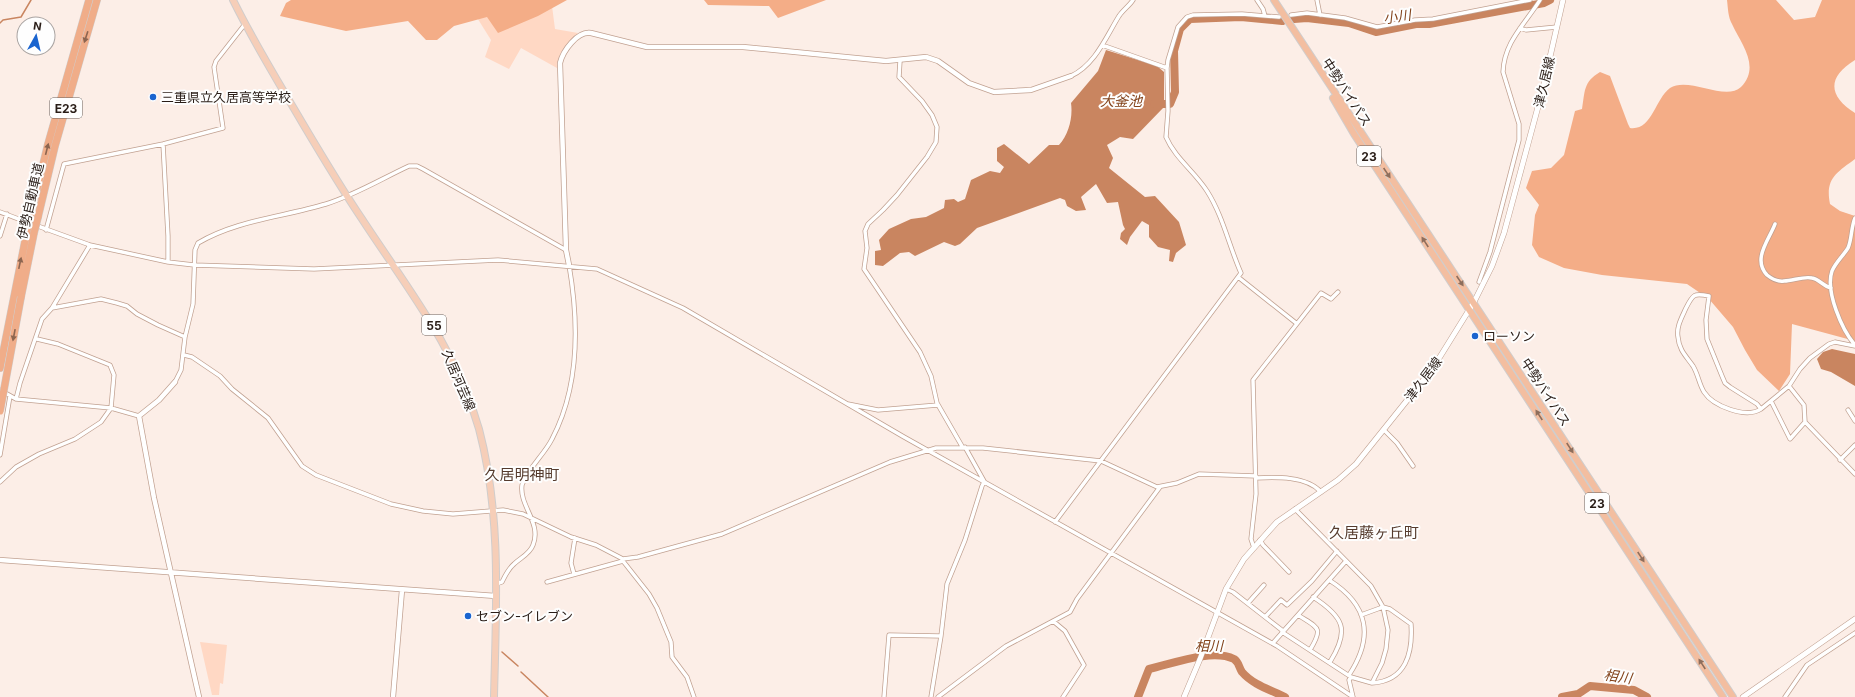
<svg xmlns="http://www.w3.org/2000/svg" width="1855" height="697" viewBox="0 0 1855 697" font-family="Inter,'Noto Sans JP',sans-serif">
<style>
.green{fill:#ffd8c4}
.forest{fill:#f4ad87}
.water{fill:#c98560}
.lines{fill:none;stroke-linecap:round;stroke-linejoin:round}
.stream{stroke:#c98560;stroke-width:1.5}
.river{stroke:#c98560;stroke-width:8}
.minor-casing{stroke:#c1a191;stroke-width:5}
.tertiary-casing{stroke:#c1a191;stroke-width:6}
.secondary-casing{stroke:#c1a191;stroke-width:6}
.primary-casing{stroke:#d0cdcc;stroke-width:8}
.trunk-casing{stroke:#d0cdcc;stroke-width:8}
.motorway-casing{stroke:#d0cdcc;stroke-width:8}
.minor{stroke:#fff;stroke-width:3.5}
.tertiary{stroke:#fff;stroke-width:4.5}
.secondary{stroke:#fff;stroke-width:5}
.primary{stroke:#f6ceb8;stroke-width:6}
.trunk{stroke:#f3bea0;stroke-width:6}
.motorway{stroke:#f0ad89;stroke-width:7}
.motorway-bridge-casing{stroke:#d0cdcc;stroke-width:8;stroke-linecap:butt}
.motorway-bridge{stroke:#f0ad89;stroke-width:7}
.oneway{fill:#8c6550}
.oneway2{fill:#8e6e5c}
.poi-dot{fill:#1a64cf;stroke:#fefefe;stroke-width:1.5}
.labels{text-anchor:middle;dominant-baseline:central;stroke-width:4;stroke-linejoin:round;paint-order:stroke}
.shield{fill:#fefefe;stroke:#69605c;stroke-width:1}
.shield-label{font-size:12px;font-weight:bold;fill:#291d17}
.street-label{font-size:13px;fill:#291d17;stroke:#fefefe}
.poi-label{font-size:13px;fill:#291d17;stroke:#fefefe;text-anchor:start}
.water-label{font-size:14px;font-style:italic;fill:#83431b;stroke:#fefefe}
.quarter-label{font-size:15px;fill:#553b2d;stroke:#fefefe}
</style>
<rect width="100%" height="100%" fill="#fceee7"/>
<path class="green" d="M 466,0 L 552,6 L 555,29 L 578,33 C 568,43 557,53 557,68 L 521,48 L 509,69 L 485,57 L 491,40 Z
M 200,642 L 227,645 L 223,684 L 220,683 L 219,695 L 212,695 Z"/>
<path class="forest" d="M 291,0 L 567,0 L 538,16 L 498,33 L 487,17 L 454,26 L 437,40 L 426,40 L 408,21 L 346,31 L 280,16 L 286,3 Z
M 704,0 L 826,0 L 778,18 L 769,6 L 708,5 Z
M 1727,0 L 1776,0 L 1794,20 L 1815,17 L 1822,0 L 1855,0 L 1855,60 C 1827,77 1828,96 1855,113 L 1855,159 C 1836,173 1825,179 1830,204 L 1840,211 L 1855,216 L 1855,341 L 1792,324 L 1790,374 L 1779,391 L 1757,370 L 1745,350 L 1733,327 L 1709,299 L 1687,284 L 1602,275 L 1564,268 L 1539,257 L 1532,245 L 1535,215 L 1539,205 L 1526,188 L 1532,171 L 1551,168 L 1564,155 L 1575,111 L 1582,109 C 1585,92 1583,82 1600,72 L 1610,76 L 1628,124 L 1630,128 C 1652,131 1655,99 1670,88 C 1689,76 1725,102 1741,87 C 1761,66 1741,44 1732,24 C 1728,17 1728,8 1727,0 Z"/>
<path class="water" d="M 1106,50 L 1157,66 L 1164,72 L 1164,107 L 1133,139 L 1120,137 L 1107,145 L 1113,158 L 1109,168 L 1145,197 L 1155,196 L 1179,222 L 1186,245 L 1176,253 L 1173,262 L 1169,261 L 1170,250 L 1158,247 L 1149,237 L 1149,225 L 1142,221 L 1130,237 L 1127,245 L 1120,239 L 1121,233 L 1125,229 L 1123,225 L 1118,202 L 1107,203 L 1096,184 L 1081,197 L 1086,210 L 1076,211 L 1067,206 L 1065,200 L 1060,198 L 977,228 L 960,244 L 955,246 L 944,242 L 915,256 L 909,252 L 900,253 L 883,266 L 875,265 L 875,251 L 881,250 L 879,240 L 889,229 L 911,219 L 926,217 L 944,208 L 945,200 L 954,199 L 958,202 L 965,199 L 971,180 L 990,171 L 1000,173 L 1004,167 L 997,161 L 997,148 L 1004,144 L 1029,164 L 1049,145 L 1059,145 C 1069,134 1073,117 1071,103 L 1098,71 Z
M 1832,349 L 1855,354 L 1855,386 L 1831,372 L 1821,369 L 1817,359 L 1823,352 Z"/>
<g class="lines">
<path class="stream" d="M 0,23 L 3,20 L 21,17 L 31,0
M 502,652 L 518,666
M 521,672 L 548,697"/>
<path class="river" d="M 1294,19 L 1307,18 L 1349,23 L 1376,32 L 1416,24 L 1429,24 L 1544,3 L 1550,0
M 1154,104 L 1170,104 L 1175,92 L 1174,51 L 1180,29 L 1190,19 L 1241,17 L 1282,21
M 1138,697 L 1149,669 C 1172,664 1212,648 1234,659 C 1239,662 1239,668 1242,672 C 1253,685 1271,690 1285,697
M 1562,697 L 1578,694 L 1590,686 L 1634,690 L 1647,697"/>
<g class="minor-casing">
<path id="minor" d="M 1257,0 L 1263,9 L 1265,16
M 1317,0 L 1320,15
M 1291,15 L 1307,13 L 1345,18 L 1377,27 L 1415,20 L 1433,19 L 1530,0
M 1520,28 L 1526,30 L 1557,27
M 1102,45 L 1167,68
M 900,61 L 899,77 L 922,101 L 932,115 L 937,127 L 936,142 L 927,157 L 897,195 L 883,210 L 868,224 L 865,231 L 867,248 L 864,269 L 920,352 L 931,376 L 937,403 L 963,448
M 1071,76 C 1095,65 1106,37 1119,16 C 1123,10 1129,6 1133,0
M 163,144 L 168,236 L 168,262
M 0,212 L 29,223
M 1855,218 C 1851,227 1852,239 1848,248 C 1843,256 1836,262 1832,271 C 1825,291 1842,330 1855,345
M 1775,224 C 1769,240 1752,259 1767,275 C 1772,279 1778,282 1784,281 C 1793,281 1803,276 1812,278 C 1819,279 1823,286 1831,288
M 35,225 L 90,245 L 168,262 L 194,265 L 314,269 L 498,260 L 597,269 L 683,308 L 904,437 L 1277,646 L 1353,697
M 46,230 L 64,164 L 163,144 L 223,128 L 214,67 L 216,61 L 245,24
M 0,236 L 7,214
M 1238,277 L 1296,323
M 1479,282 L 1490,252 L 1519,140 L 1519,124 L 1503,72 C 1504,42 1525,24 1540,0
M 52,308 L 101,299 L 117,303 L 127,306 L 137,314 L 158,325 L 185,337
M 184,355 L 192,357 L 220,376 L 232,389 L 268,418 L 302,466 L 316,475 L 391,504 L 423,511 L 453,514 L 503,510 L 523,514 L 571,537 L 596,545 L 623,559
M 175,382 L 181,370 L 185,337 L 193,304 L 195,250 L 198,243 C 237,220 283,217 326,204 C 355,195 381,179 409,166 L 417,166 L 423,169 L 566,250
M 0,390 L 16,399 L 111,408 L 139,416
M 16,399 L 20,383 L 42,319 L 52,308 L 90,245
M 1771,401 L 1790,439 L 1805,422 L 1804,405 L 1789,386
M 848,404 L 878,410 L 938,405
M 1761,409 L 1757,404 L 1730,387 L 1725,383 L 1722,376 L 1707,339 L 1706,320 L 1709,296 C 1694,293 1693,294 1686,308 C 1682,317 1676,327 1678,337 C 1679,350 1686,356 1693,366 C 1698,374 1699,384 1704,392 C 1713,406 1746,419 1761,409 L 1789,386 L 1800,369 L 1810,358 L 1829,344 L 1835,342 L 1855,346
M 1848,410 L 1855,421
M 1805,422 L 1855,474
M 1384,430 L 1397,443 L 1413,466
M 965,447 L 984,481
M 0,455 L 10,396
M 1840,460 L 1855,445
M 1256,478 C 1276,477 1307,476 1321,492
M 0,482 L 16,467 L 39,454 L 75,439 L 101,422 L 111,408 L 114,375 L 110,365 L 58,344 L 37,339
M 1055,522 L 1241,273 C 1229,246 1223,216 1207,191 C 1195,172 1175,158 1166,137 L 1168,111 L 1167,68 L 1168,60 L 1178,27 L 1187,17 L 1193,15 L 1242,14 L 1279,17
M 1260,540 L 1263,545 L 1289,572
M 1254,548 L 1251,539 L 1256,494 L 1253,380 L 1321,293 L 1331,299 L 1338,292
M 623,561 L 649,594 L 657,608 L 671,642 L 672,657 L 687,677 L 694,697
M 574,574 L 571,563 L 575,538
M 1329,580 C 1369,605 1374,637 1349,675
M 547,582 L 623,561 L 623,559 L 638,557 L 722,534 L 890,462 L 936,448 L 983,448 L 1101,461 L 1157,487 L 1177,483 L 1199,474 L 1256,476
M 496,584 L 502,582 C 505,576 508,569 514,564 C 520,558 530,554 533,545 C 542,523 519,506 522,485 C 528,468 544,455 552,439 C 580,386 579,323 569,265
M 1226,589 L 1233,592 L 1283,631
M 1313,597 C 1344,617 1350,630 1330,662
M 1248,603 L 1264,585
M 1298,615 C 1318,628 1324,627 1310,650
M 1361,615 L 1383,607 L 1390,609 L 1411,624 C 1413,653 1406,681 1372,683
M 1265,617 L 1281,600 L 1287,605 L 1312,581 L 1337,551
M 1053,621 L 1065,631 L 1084,665 L 1063,697
M 1282,632 L 1351,677 L 1372,683 L 1382,663 L 1386,649 L 1388,630 L 1383,607 L 1371,586 L 1295,509
M 1273,643 L 1346,561
M 1351,677 L 1349,680 L 1353,697
M 884,697 L 889,635 L 941,636
M 931,697 L 941,636 L 947,584 L 965,540 L 982,486 L 984,482
M 938,697 L 1006,646 L 1070,612 L 1077,599 L 1160,487
M 1785,697 L 1807,665 L 1855,633"/>
</g>
<g class="tertiary-casing">
<path id="tertiary" d="M 569,265 L 566,250 L 560,63 C 563,51 577,31 591,33 L 647,47 L 743,47 L 886,61 L 926,57 L 938,61 L 969,83 L 994,92 L 1031,90 L 1071,76
M 175,382 L 159,400 L 139,416 L 154,498 L 199,697
M 0,560 L 496,596
M 393,697 L 402,590"/>
</g>
<g class="secondary-casing">
<path id="secondary" d="M 1184,697 L 1200,659 L 1226,589 L 1244,559 L 1277,522 L 1338,480 L 1356,464 L 1433,368 L 1474,302 L 1492,266 L 1504,233 L 1542,92 L 1563,0
M 1743,697 L 1855,619"/>
</g>
<g class="primary-casing">
<path id="primary" d="M 233,0 C 254,43 279,83 303,124 C 322,156 341,188 362,219 C 407,288 456,348 479,429 C 502,516 496,608 494,697"/>
</g>
<g class="trunk-casing">
<path id="trunk" d="M 1274,0 L 1733,697
M 1333,98 L 1354,134 L 1723,697"/>
</g>
<g class="motorway-casing">
<path id="motorway" d="M 31,214 L 48,144 L 89,0
M 38,217 L 55,146 L 97,0
M 21,297 L 34,233
M 0,368 L 27,231"/>
</g>
<use href="#minor" class="minor"/>
<use href="#tertiary" class="tertiary"/>
<use href="#secondary" class="secondary"/>
<use href="#primary" class="primary"/>
<use href="#trunk" class="trunk"/>
<use href="#motorway" class="motorway"/>
<g class="motorway-bridge-casing">
<path id="motorway-bridge" d="M 27,231 L 31,214
M 34,233 L 38,217
M 0,411 L 21,297"/>
</g>
<use href="#motorway-bridge" class="motorway-bridge"/>
</g>
<defs><path id="oneway-solid" d="M-6-.8H1V-3.2L6.5 0L1 3.2V.8H-6Z"/></defs>
<g class="oneway">
<use href="#oneway-solid" transform="translate(86 37) rotate(108)"/>
<use href="#oneway-solid" transform="translate(47 149) rotate(-76)"/>
<use href="#oneway-solid" transform="translate(20 263) rotate(-78)"/>
<use href="#oneway-solid" transform="translate(14 335) rotate(101)"/>
</g>
<g class="oneway2">
<use href="#oneway-solid" transform="translate(1387 173) rotate(56)"/>
<use href="#oneway-solid" transform="translate(1425 242) rotate(-123)"/>
<use href="#oneway-solid" transform="translate(1460 281) rotate(56)"/>
<use href="#oneway-solid" transform="translate(1539 415) rotate(-123)"/>
<use href="#oneway-solid" transform="translate(1570 448) rotate(57)"/>
<use href="#oneway-solid" transform="translate(1641 557) rotate(57)"/>
<use href="#oneway-solid" transform="translate(1702 664) rotate(-123)"/>
</g>
<g class="poi-dot">
<circle cx="153" cy="97" r="4"/>
<circle cx="1475" cy="336" r="4"/>
<circle cx="468" cy="616" r="4"/>
</g>
<g class="labels">
<g class="shield">
<rect x="50" y="98" width="32" height="20" rx="3"/>
<rect x="1357" y="146" width="24" height="20" rx="3"/>
<rect x="422" y="315" width="24" height="20" rx="3"/>
<rect x="1585" y="493" width="24" height="20" rx="3"/>
</g>
<g class="shield-label">
<text x="66" y="108">E23</text>
<text x="1369" y="156">23</text>
<text x="434" y="325">55</text>
<text x="1597" y="503">23</text>
</g>
<g class="street-label">
<text transform="translate(1544 82) rotate(-77)">津久居線</text>
<text transform="translate(1347 92) rotate(57)">中勢バイパス</text>
<text transform="translate(30 201) rotate(-77)">伊勢自動車道</text>
<text transform="translate(1423 379) rotate(-53)">津久居線</text>
<text transform="translate(459 380) rotate(67)">久居河芸線</text>
<text transform="translate(1546 392) rotate(57)">中勢バイパス</text>
</g>
<g class="poi-label">
<text x="161" y="97">三重県立久居高等学校</text>
<text x="1483" y="336">ローソン</text>
<text x="476" y="616">セブン-イレブン</text>
</g>
<g class="water-label">
<text transform="translate(1397 16) rotate(-8)">小川</text>
<text x="1121" y="100">大釜池</text>
<text x="1209" y="645">相川</text>
<text transform="translate(1618 676) rotate(8)">相川</text>
</g>
<g class="quarter-label">
<text x="522" y="474">久居明神町</text>
<text x="1374" y="532">久居藤ヶ丘町</text>
</g>
</g>
<g transform="translate(36 36) rotate(8)"><circle r="19" fill="#fefefe" stroke="#a9a4a2"/>
<path d="M0-3L7 15L0 10L-7 15Z" fill="#1a64cf"/>
<text y="-6" font-size="11" font-weight="bold" text-anchor="middle" fill="#291d17">N</text>
</g>
</svg>
